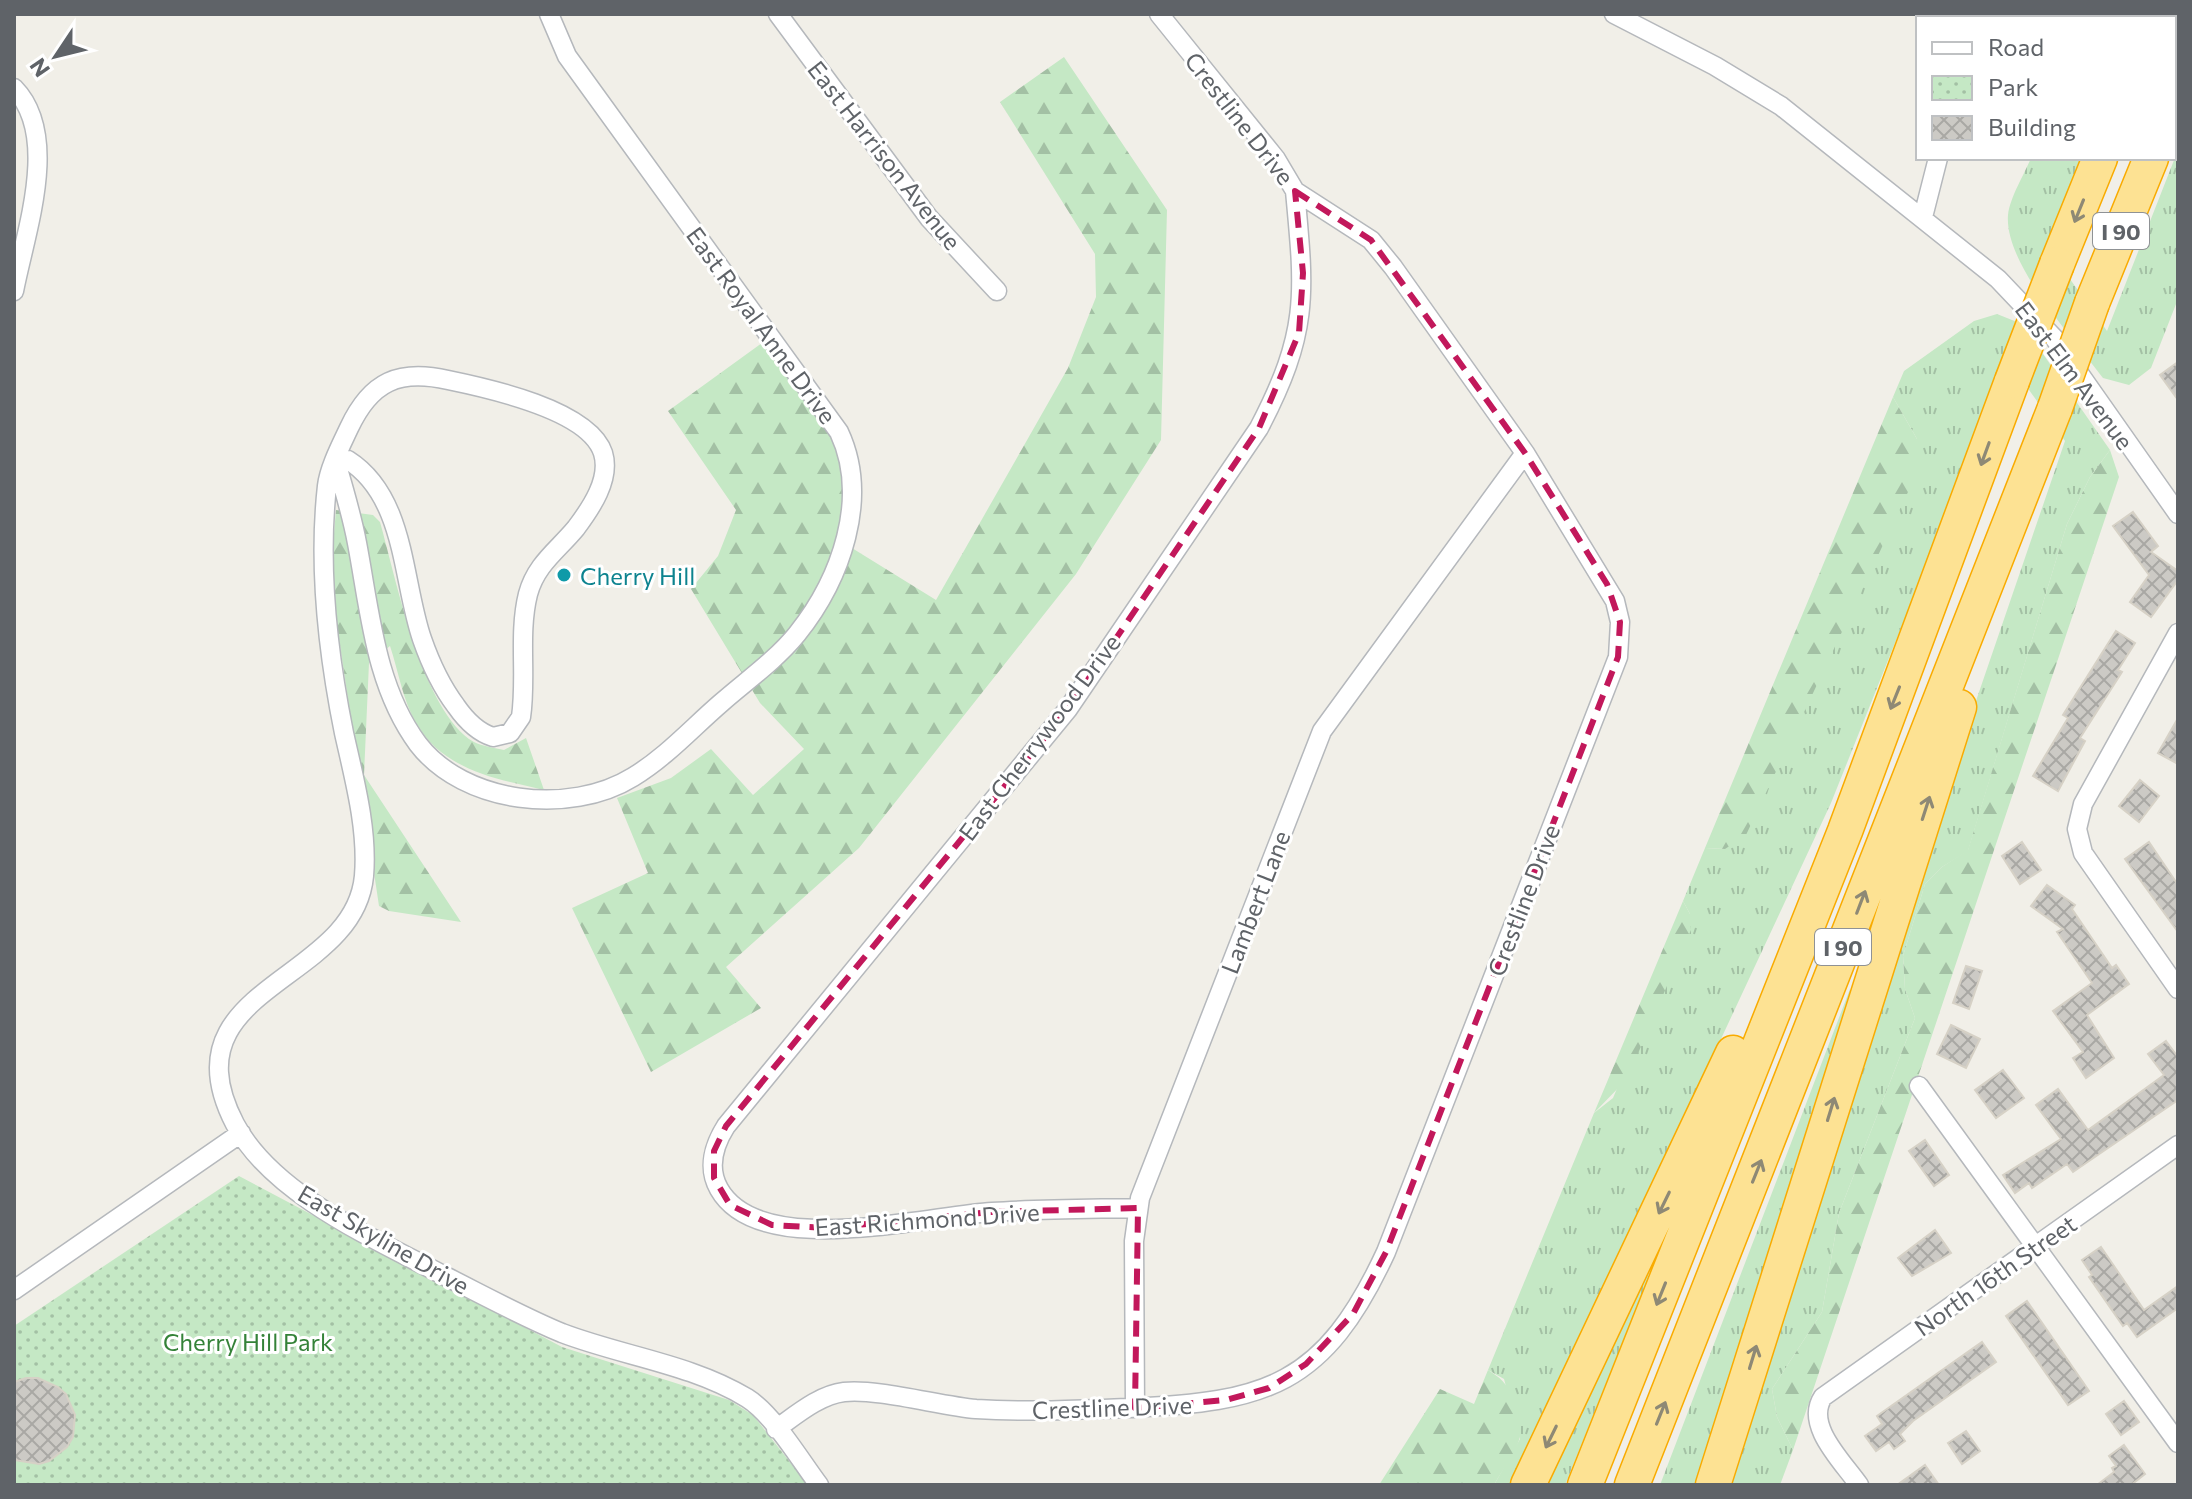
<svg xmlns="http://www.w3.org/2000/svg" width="2192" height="1499" viewBox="0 0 2192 1499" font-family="Commissioner,sans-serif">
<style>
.grass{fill:url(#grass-tufts)}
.forest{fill:url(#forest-firs)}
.park{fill:url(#park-dots)}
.building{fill:url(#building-cross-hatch);stroke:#d6d1c6;stroke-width:2}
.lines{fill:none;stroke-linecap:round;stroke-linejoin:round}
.street-casing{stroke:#b5b8bc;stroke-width:21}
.highway-casing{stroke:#f9ab00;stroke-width:37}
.street{stroke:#fff;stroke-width:18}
.highway{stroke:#fde293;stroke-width:34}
.highway-bridge-casing{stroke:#f9ab00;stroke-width:37;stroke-linecap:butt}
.highway-bridge{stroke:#fde293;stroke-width:34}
.oneway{stroke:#8e8975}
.marked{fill:none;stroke:#c2185b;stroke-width:6;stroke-dasharray:16 10;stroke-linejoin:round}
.culture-dot{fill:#0f9aa8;stroke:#fff;stroke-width:3}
.labels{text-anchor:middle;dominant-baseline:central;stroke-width:6;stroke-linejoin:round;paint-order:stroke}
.shield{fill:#fff;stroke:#8f9295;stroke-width:2}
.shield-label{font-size:22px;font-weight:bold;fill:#5f6368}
.street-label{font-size:24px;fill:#5f6368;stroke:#fff}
.culture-label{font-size:24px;fill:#0d838f;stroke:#fff;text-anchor:start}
.park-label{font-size:24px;fill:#348238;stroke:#fff}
</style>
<defs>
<pattern id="grass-tufts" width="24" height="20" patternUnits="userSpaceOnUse" patternTransform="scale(2)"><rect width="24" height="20" fill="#c5e8c5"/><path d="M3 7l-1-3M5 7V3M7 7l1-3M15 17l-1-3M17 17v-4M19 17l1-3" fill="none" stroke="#a3c0a4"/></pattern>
<pattern id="forest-firs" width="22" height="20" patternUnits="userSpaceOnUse" patternTransform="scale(2)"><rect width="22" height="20" fill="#c5e8c5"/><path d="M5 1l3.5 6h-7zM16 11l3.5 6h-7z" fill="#a3c0a4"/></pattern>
<pattern id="park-dots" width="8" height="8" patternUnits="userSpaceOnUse" patternTransform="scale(2)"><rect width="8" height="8" fill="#c5e8c5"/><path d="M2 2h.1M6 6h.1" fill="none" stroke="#a3c0a4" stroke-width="1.8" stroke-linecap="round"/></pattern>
<pattern id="building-cross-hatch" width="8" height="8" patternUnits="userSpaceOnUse" patternTransform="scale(2)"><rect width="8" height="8" fill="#cccac5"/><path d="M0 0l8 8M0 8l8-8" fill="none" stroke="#a9a8a4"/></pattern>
</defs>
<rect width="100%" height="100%" fill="#f1efe8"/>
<path class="grass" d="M 2178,150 L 2178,299 L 2151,368 L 2129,385 L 2103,378 C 2075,340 2004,264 2008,215 C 2010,197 2024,175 2031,158 L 2086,158 L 2050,251 L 2107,331 Z
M 1997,314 L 2022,324 L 2110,450 L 2090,477 L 2067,524 L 1968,851 L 1942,867 L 1925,884 L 1903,956 L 1905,989 L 1915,1018 L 1839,1213 L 1822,1312 L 1772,1389 L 1777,1417 L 1793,1450 L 1780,1485 L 1724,1485 L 1915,879 L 2065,441 L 2008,360 L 1831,803 L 1513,1485 L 1494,1485 L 1520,1439 L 1504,1379 L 1488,1370 L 1594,1113 L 1613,1098 L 1690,914 L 1683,901 L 1705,848 L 1725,849 L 1917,439 L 1893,397 L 1904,371 L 1974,321 Z
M 1850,989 L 1851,1006 L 1705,1485 L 1660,1485 Z
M 1650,1260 L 1648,1279 L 1565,1485 L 1541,1485 Z"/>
<path class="forest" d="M 1064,57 L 1167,210 L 1161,440 L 1076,574 L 859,848 L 726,967 L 761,1008 L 651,1072 L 572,908 L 648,873 L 617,798 L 671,778 L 711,749 L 753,795 L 804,749 L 760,703 L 691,589 L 718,556 L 736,510 L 668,411 L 766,340 C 814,405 866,453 839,540 L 936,600 L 1068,368 L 1096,297 L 1095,254 L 1000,102 Z
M 1893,397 L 1917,439 L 1916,475 L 1746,835 L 1725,849 L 1705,848 Z
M 2110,450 L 2119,477 L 1793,1450 L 1777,1417 L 1772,1389 L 1822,1312 L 1839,1213 L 1915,1018 L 1905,989 L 1903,956 L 1925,884 L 1942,867 L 1968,850 L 2067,524 L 2090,477 Z
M 336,510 L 373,515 L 380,522 C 396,578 422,712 474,742 C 482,746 495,748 504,750 L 526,738 L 544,790 C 496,779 443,770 416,723 C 403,701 398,670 390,646 L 369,663 L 364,775 L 461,922 L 389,911 L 379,906 L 330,579 Z
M 1683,901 L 1690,914 L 1691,930 L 1627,1079 L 1594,1113 Z
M 1488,1370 C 1501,1378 1506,1383 1513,1397 C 1532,1437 1514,1450 1494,1485 L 1379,1485 L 1440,1389 L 1474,1404 Z"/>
<path class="park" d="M 239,1176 L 562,1347 L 729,1400 L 753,1415 L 808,1485 L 14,1485 L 14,1326 Z"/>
<path class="building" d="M 2178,362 L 2178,400 L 2160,375 Z
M 2133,512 L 2158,546 L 2151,552 L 2178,571 L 2178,580 L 2151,617 L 2130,602 L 2149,575 L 2113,526 Z
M 2116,631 L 2135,643 L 2118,670 L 2122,672 L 2080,738 L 2085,741 L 2058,791 L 2033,776 L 2068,718 L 2063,715 Z
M 2178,718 L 2178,764 L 2158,753 Z
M 2140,780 L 2159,796 L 2139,822 L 2119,806 Z
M 2022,842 L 2041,870 L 2020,884 L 2002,856 Z
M 2149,842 L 2178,885 L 2178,932 L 2125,859 Z
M 2047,885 L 2075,905 L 2072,909 L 2112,968 L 2116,965 L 2129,984 L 2087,1015 L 2114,1058 L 2086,1078 L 2073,1058 L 2083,1052 L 2053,1011 L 2092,983 L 2057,932 L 2063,929 L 2031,906 Z
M 1966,966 L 1982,971 L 1969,1009 L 1953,1003 Z
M 1951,1025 L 1980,1039 L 1966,1068 L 1937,1054 Z
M 2166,1041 L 2178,1057 L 2178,1100 L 2073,1172 L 2067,1164 L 2032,1188 L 2029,1183 L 2015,1193 L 2003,1175 L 2061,1139 L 2036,1105 L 2058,1089 L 2088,1130 L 2164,1075 L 2148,1054 Z
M 2003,1070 L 2024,1098 L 1996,1118 L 1975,1090 Z
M 1925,1140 L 1949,1175 L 1934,1186 L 1909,1151 Z
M 1935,1230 L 1951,1253 L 1912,1276 L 1898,1258 Z
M 2101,1247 L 2144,1310 L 2178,1286 L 2178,1308 L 2137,1337 L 2127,1323 L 2123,1326 L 2089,1277 L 2092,1275 L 2082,1260 Z
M 2027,1301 L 2089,1391 L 2068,1405 L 2006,1316 Z
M 1982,1342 L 1996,1362 L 1913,1421 L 1900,1434 L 1905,1441 L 1894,1449 L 1889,1442 L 1876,1451 L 1865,1436 L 1882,1424 L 1877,1416 Z
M 26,1378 L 38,1378 L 58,1387 L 66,1394 L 75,1415 L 73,1437 L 67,1447 L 49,1461 L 39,1464 L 14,1460 L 14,1382 Z
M 2124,1401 L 2139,1422 L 2121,1435 L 2106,1414 Z
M 1966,1431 L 1980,1451 L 1962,1464 L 1948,1443 Z
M 2124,1445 L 2145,1474 L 2131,1485 L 2097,1485 L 2114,1472 L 2112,1468 L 2116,1466 L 2109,1456 Z
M 1925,1465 L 1939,1485 L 1897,1485 Z"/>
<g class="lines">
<g class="street-casing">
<path id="street" d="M 549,14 L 567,56 L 839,432 C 870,498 841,579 797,634 C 776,660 746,681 721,703 C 692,728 666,757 633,777 C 570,816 464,804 418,744 C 375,686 370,611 357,543 C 352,516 344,489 336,462 L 348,460 C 406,497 402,581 422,639 C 430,662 441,686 456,706 C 465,719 477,732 493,737 L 510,733 L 521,717 C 527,677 518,634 528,594 C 536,564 558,550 576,528 C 591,508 611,479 603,453 C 589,410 487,388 448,380 C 399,369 371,381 349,428 C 341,445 329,468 327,486 C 318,566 328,654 344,733 C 354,778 368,829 364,876 C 354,984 163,986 235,1124 C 272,1194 373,1238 441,1274 C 481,1294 521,1316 562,1333 C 622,1356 691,1364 747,1398 C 773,1414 800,1460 819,1485
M 778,14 L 929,218 L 997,291
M 1614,14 L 1715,66 L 1781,106 L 1998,279 L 2055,339 L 2178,514
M 1964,14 L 1967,18
M 14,88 C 61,136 25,233 14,291
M 1923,217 L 1938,158
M 2178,633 L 2083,804 L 2077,829 L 2083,853 L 2178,989
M 1919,1086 L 2178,1443
M 1138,1208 C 1089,1209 1040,1209 992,1212 C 925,1216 759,1260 719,1189 C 707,1168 714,1145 726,1126 L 1068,709 L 1259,428 C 1309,332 1305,296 1295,191
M 14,1290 L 241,1133
M 1135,1408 L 1134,1241 L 1140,1198 L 1322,731 L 1525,453
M 776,1429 C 796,1415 819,1395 844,1392 C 876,1388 941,1406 976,1409 C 1027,1412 1077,1410 1128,1408 C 1267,1402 1324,1386 1386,1252 L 1618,657 L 1620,622 L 1615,601 L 1525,453 L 1393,267 L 1371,240 L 1295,191 L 1276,159 L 1159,14
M 1859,1485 C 1843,1462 1804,1425 1823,1397 L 2178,1145"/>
</g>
<g class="highway-casing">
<path id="highway" d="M 2157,18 L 2159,14
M 2174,100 L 2178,90
M 2057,264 L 2100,158
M 2092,303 L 2151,158
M 1528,1485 L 1733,1053
M 1585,1485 L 1845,831 L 2012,381
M 1632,1485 L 2055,408
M 1713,1485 L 1959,707"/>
</g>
<use href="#street" class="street"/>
<use href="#highway" class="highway"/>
<g class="highway-bridge-casing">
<path id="highway-bridge" d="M 2012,381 L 2057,264
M 2055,408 L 2092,303"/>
</g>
<use href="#highway-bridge" class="highway-bridge"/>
</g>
<defs><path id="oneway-shaft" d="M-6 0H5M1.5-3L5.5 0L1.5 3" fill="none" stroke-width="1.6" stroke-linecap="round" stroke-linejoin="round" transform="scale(2)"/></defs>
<g class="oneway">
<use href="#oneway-shaft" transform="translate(2079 211) rotate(112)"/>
<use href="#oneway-shaft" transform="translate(1985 454) rotate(110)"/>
<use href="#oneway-shaft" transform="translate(1895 698) rotate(112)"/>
<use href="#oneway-shaft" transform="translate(1926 808) rotate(-72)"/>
<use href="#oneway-shaft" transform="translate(1861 902) rotate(-69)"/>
<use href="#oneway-shaft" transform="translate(1831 1109) rotate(-73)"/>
<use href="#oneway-shaft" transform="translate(1757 1171) rotate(-68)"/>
<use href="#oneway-shaft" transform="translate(1664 1203) rotate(116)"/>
<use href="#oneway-shaft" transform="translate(1661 1294) rotate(112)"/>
<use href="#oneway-shaft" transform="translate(1753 1357) rotate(-73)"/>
<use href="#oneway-shaft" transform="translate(1661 1413) rotate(-68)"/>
<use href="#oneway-shaft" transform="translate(1551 1437) rotate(116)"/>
</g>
<path class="marked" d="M 1295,191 L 1371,240 L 1525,453 L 1607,584 L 1620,622 L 1618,657 L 1386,1252 L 1353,1314 L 1306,1364 L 1269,1388 L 1226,1400 L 1135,1408 L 1138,1208 L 990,1212 L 826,1228 L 772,1225 L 730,1205 L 714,1178 L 714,1151 L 726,1126 L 1068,709 L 1259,428 L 1299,333 L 1303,273 Z"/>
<circle class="culture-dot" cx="564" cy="575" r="8"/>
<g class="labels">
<g class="shield">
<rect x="2093" y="213" width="56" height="36" rx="6"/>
<rect x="1815" y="929" width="56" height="36" rx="6"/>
</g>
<g class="shield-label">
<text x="2121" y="231">I 90</text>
<text x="1843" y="947">I 90</text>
</g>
<g class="street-label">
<text transform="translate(1240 118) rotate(52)">Crestline Drive</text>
<text transform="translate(885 155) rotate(52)">East Harrison Avenue</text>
<text transform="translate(762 325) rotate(54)">East Royal Anne Drive</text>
<text transform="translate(2075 375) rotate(53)">East Elm Avenue</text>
<text transform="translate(1039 737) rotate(-53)">East Cherrywood Drive</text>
<text transform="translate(1523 900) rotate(-69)">Crestline Drive</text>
<text transform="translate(1255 902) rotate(-69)">Lambert Lane</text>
<text transform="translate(927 1219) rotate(-4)">East Richmond Drive</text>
<text transform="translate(384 1239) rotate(30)">East Skyline Drive</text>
<text transform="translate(1995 1275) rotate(-35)">North 16th Street</text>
<text transform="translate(1112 1407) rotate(-2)">Crestline Drive</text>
</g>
<g class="culture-label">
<text x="580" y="575">Cherry Hill</text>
</g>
<g class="park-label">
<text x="248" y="1341">Cherry Hill Park</text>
</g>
</g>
<rect width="2192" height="1499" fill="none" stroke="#5f6368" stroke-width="32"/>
<rect x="1916" y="16" width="260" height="144" fill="#ffffff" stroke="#bfc1c3" stroke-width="2"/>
<rect x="1932" y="42" width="40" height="12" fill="#ffffff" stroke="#bfc1c3" stroke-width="2"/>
<text x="1988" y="56" font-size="24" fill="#5f6368">Road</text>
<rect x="1932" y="76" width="40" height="24" fill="url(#park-dots)" stroke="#bfc1c3" stroke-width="2"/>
<text x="1988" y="96" font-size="24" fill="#5f6368">Park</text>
<rect x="1932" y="116" width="40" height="24" fill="url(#building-cross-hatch)" stroke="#bfc1c3" stroke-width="2"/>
<text x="1988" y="136" font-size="24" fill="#5f6368">Building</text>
<g transform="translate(56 56) rotate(235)" stroke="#ffffff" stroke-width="6" paint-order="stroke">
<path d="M0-6L14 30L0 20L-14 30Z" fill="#5f6368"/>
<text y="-12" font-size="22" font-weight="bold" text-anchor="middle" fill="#5f6368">N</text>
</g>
</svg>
